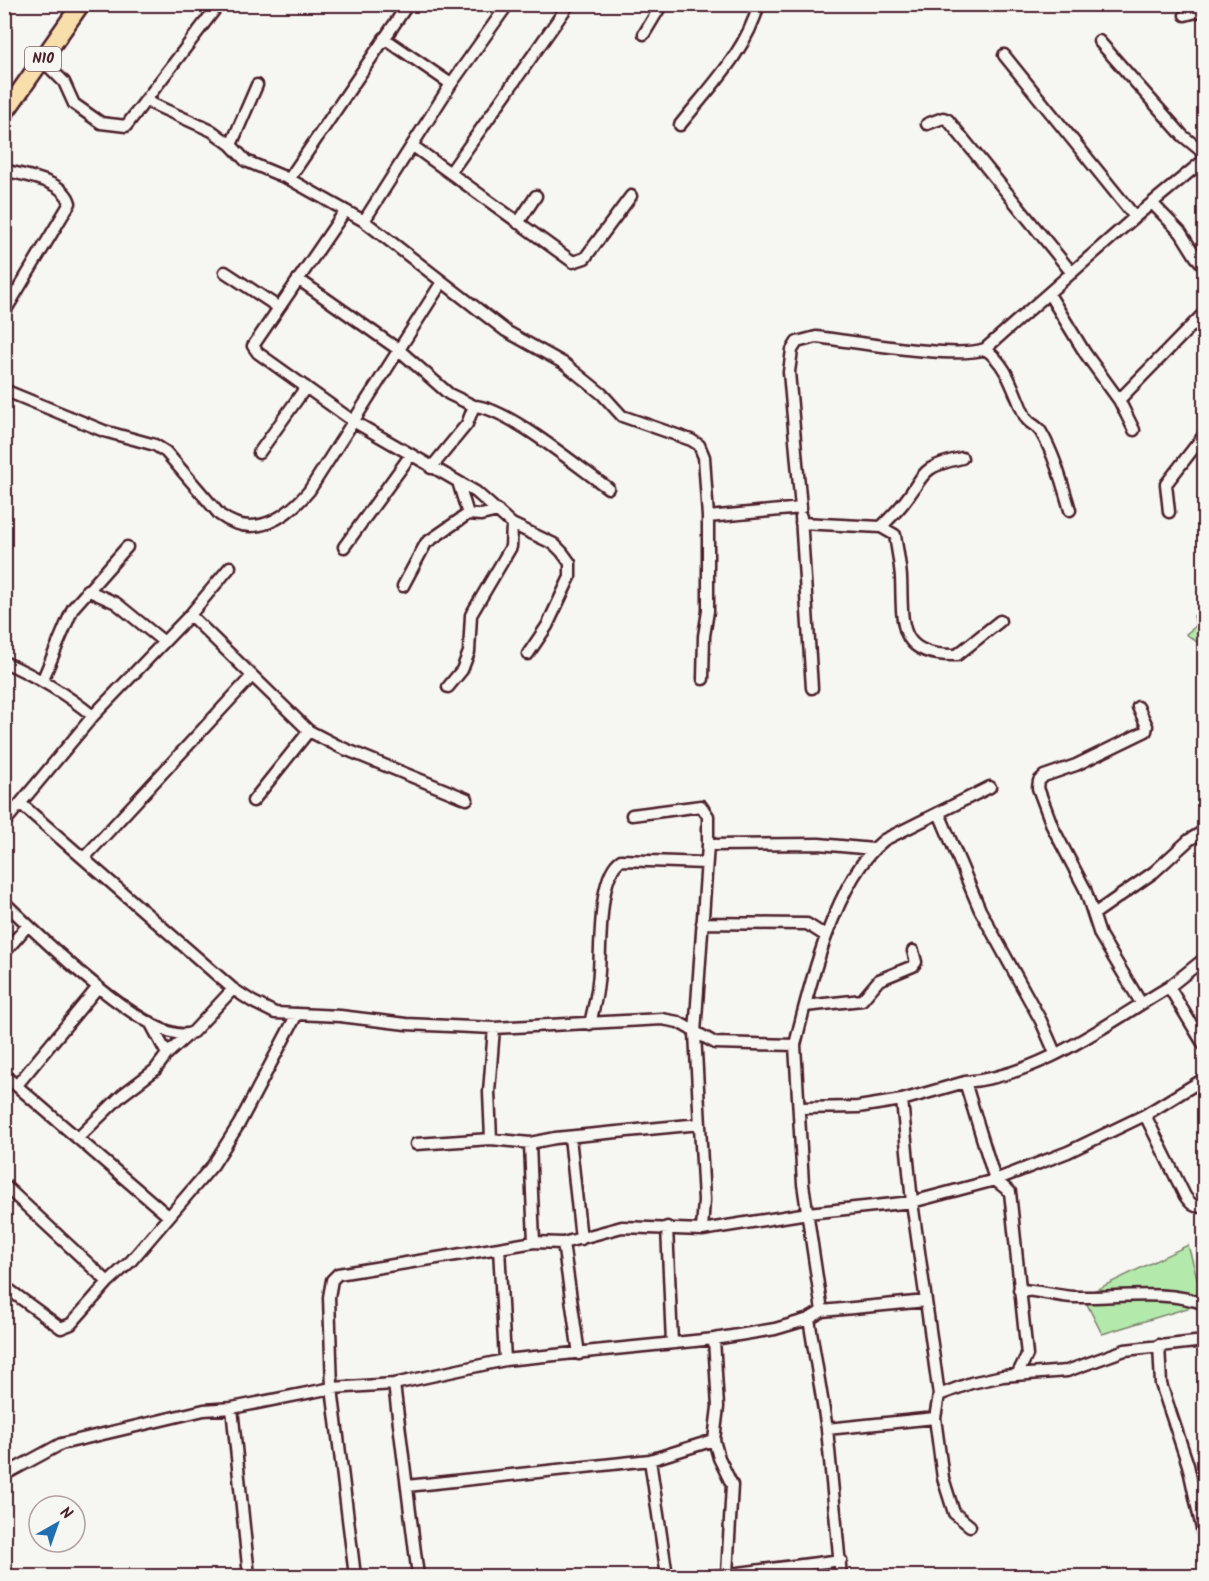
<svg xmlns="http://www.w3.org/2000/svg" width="1209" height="1581" viewBox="0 0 1209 1581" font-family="Kalam,sans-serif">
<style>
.green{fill:#b3eaac;stroke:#7e846c;stroke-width:1.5}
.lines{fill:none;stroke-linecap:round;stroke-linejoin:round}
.minor-casing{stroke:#4a1f2b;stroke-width:15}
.highway-casing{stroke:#4a1f2b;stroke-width:21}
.minor{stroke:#f6f6f2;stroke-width:10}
.highway{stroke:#f8deab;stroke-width:16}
.labels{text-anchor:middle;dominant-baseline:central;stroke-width:6;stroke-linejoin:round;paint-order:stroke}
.shield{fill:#f6f6f2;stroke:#7e6067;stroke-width:1.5}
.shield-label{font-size:15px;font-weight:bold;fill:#4a1f2b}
</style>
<rect width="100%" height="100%" fill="#f6f6f2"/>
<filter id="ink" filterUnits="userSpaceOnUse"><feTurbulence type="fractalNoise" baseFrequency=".0167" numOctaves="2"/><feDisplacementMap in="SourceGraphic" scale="12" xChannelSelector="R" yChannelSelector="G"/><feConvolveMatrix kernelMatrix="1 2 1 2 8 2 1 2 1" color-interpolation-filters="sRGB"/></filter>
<g filter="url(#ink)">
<path class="green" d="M 1204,611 L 1204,647 L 1186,634 L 1196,626 L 1194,616 Z
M 1188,1245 L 1204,1303 L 1102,1334 L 1083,1296 Z"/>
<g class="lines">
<g class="minor-casing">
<path id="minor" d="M 508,4 L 451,84 L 364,221 L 506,331 L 565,364 L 602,394 L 622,416 L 691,440 L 699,445 L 704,457 L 708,517 L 708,611 L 704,636 L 703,679
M 1185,15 L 1204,10
M 644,34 L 662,4
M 384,38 L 451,84
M 1099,41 L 1183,136 L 1204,153
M 1004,55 L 1135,217
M 42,60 L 64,82 L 74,104 L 101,123 L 126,126 L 219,4
M 146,101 L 212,131 L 231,145 L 246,161 L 289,179 L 364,221
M 927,124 L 943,118 L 948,120 L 1072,273
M 680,125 C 709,88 746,52 759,4
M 231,145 L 257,85
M 413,146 L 573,262 L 585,258 L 631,196
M 4,170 C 25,176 64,180 70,203 L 4,313
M 450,173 L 569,4
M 289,179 L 408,4
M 1152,203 L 1181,233 L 1196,257 L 1204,266
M 345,211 L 253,346 L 258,353 L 353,421 L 476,492 L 512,524 L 554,544 L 562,552 L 570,563 L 570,577 L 547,626 L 528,654
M 518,223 L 536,196
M 225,272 L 278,307
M 298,279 L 399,350 L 449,394 L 474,406
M 1049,294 L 1085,353 L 1119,400
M 985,349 C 1009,366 1013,392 1025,416 C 1028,424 1036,424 1041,432 C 1055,456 1062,483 1070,510
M 4,390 L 104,431 L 155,445 L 166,452 L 220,515 C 254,540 286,518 309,491 L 442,282
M 1134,430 L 1119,400 L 1204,313
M 259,453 L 306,387
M 431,468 L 467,424 L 474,406 C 507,407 579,468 608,488
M 1169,512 L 1166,484 L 1204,435
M 468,514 L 481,515 L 498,511
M 708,517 L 801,508 L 789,372 L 792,350 L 797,342 L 816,337 C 852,341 956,360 985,349 L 1135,217 L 1204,160
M 801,517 L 812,688
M 801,523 L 881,527 L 895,535 C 897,549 900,563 901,577 C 903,621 895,657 957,655 L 1000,621
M 881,527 C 888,520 895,513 901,506 C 927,475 916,468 962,458
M 344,547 L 410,456
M 403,586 L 426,543 L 468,514 L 459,485
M 87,590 L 116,603 L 164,642
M 190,615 L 309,731 L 340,747 L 467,799
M 4,662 C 38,677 65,693 93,716 L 4,823
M 43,679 L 73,608 L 127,547
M 448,687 L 462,670 L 469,652 L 471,615 L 511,547 L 512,524
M 1138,707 L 1147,726 L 1146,731 L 1076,765 L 1044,776 L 1039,781 L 1038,788 L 1053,828 L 1085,889 L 1100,935 L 1141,1003
M 93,716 L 190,615 L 230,567
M 253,801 L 309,731
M 21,804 L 233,989 L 253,1002 L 275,1013 L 340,1016 L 406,1024 L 494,1028 L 662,1019 L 678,1022 L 715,1043 L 795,1045 L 803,1184 L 822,1311 L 926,1301 L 912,1202 L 902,1100 L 965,1082 L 995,1180 L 1010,1192 L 1027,1355 L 1017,1375
M 939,813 L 980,910 L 1041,1021 L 1055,1053
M 632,815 L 701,806 L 708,816 L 708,845
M 873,849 L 819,844 L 708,845 L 695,1033 L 704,1200 L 702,1230 L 808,1213 L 912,1202 L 995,1180 L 1068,1152 L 1145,1115 L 1185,1196 C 1190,1203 1195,1209 1204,1206
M 84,858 L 252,676
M 4,902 C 32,929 156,1052 193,1032 L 233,989
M 1094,914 L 1154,872 L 1189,840 L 1204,831
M 702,923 L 807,924 L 826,936
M 4,953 L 28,925
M 1169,987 L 1204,959
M 805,1006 L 862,1000 L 879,980 L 913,966 L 916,962 L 913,951
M 150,1022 L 167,1054
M 590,1024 C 593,1010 597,996 598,982 C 602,955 596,876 621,860 L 705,863
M 795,1045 C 809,986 836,878 884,840 L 990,787
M 4,1075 L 167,1215
M 965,1082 C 1040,1076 1106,1024 1169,987 L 1204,1045
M 17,1085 L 98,987
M 800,1108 L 858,1107 L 902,1100
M 1145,1115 L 1204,1079
M 79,1137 L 122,1095 L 155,1070 L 167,1054 L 188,1035
M 570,1137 L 581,1239
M 491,1139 L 489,1092 L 494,1028
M 530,1143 L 555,1138 L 700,1124
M 416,1144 L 491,1139 L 530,1143 L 534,1242
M 4,1185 L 108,1282
M 667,1227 L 672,1343
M 563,1243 L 579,1354
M 4,1286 L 61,1328 L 71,1324 L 108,1282 L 131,1261 L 213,1165 L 239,1124 L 297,1014
M 1019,1290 C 1038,1290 1055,1296 1074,1297 C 1114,1298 1168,1289 1204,1304
M 926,1301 L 939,1395 L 971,1383 L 1003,1376 L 1067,1371 L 1125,1350 L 1204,1341
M 809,1319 L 827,1429 L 841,1576
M 714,1339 L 718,1407 L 714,1440 L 719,1458 L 732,1485 L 727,1574
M 1159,1345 L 1161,1384 L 1188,1465 L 1204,1538
M 505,1360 L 499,1248 L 534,1242 L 563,1243 L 622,1227 L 702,1230
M 394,1384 L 418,1576
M 232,1408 L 249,1576
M 935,1418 L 943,1478 L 954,1513 L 970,1526
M 827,1429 L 935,1418 L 939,1395
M 650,1460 L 667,1576
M 4,1475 L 61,1444 L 204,1410 L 232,1408 L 332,1388 L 394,1384 L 505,1360 L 714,1339 L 775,1329 L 809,1319 L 822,1311
M 407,1486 L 650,1460 L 714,1440
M 355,1576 L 332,1388 L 329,1297 L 332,1280 L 338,1274 L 499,1248
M 715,1576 L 841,1560"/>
</g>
<g class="highway-casing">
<path id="highway" d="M 4,114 L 81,4"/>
</g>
<use href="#minor" class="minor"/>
<use href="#highway" class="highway"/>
</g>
</g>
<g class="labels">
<rect class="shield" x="25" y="47" width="36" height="24" rx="4.5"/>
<g class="shield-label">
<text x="43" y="59">N10</text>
</g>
</g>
<rect width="1209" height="1581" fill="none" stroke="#f6f6f2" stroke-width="24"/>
<rect x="12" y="12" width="1185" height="1557" fill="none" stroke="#4a1f2b" stroke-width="2" filter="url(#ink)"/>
<g transform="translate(57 1524) rotate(40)"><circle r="28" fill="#f6f6f2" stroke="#b1a0a2" stroke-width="1.5"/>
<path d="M0-4.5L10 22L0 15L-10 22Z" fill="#1f6fb2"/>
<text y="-9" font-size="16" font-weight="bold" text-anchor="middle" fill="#4a1f2b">N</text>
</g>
</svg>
